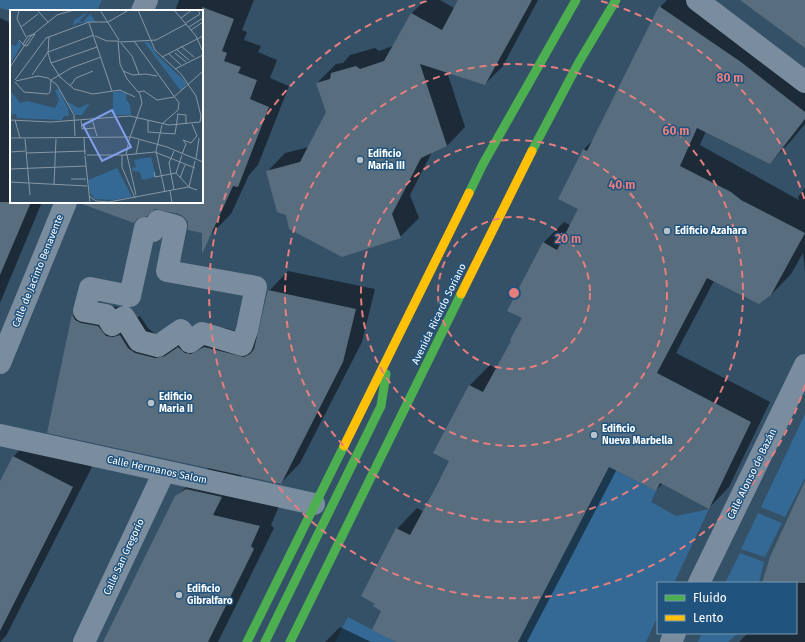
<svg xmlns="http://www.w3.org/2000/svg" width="805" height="642" viewBox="0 0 805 642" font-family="'Fira Sans',sans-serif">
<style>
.green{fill:#336994}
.shadow{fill:#0007}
.building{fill:#586e7f}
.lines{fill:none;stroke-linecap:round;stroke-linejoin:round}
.street{stroke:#7a8d9f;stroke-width:22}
.fast{stroke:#4caf50;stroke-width:9}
.slow{stroke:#ffc107;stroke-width:9}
.ring{fill:none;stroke:#e67e7e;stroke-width:2;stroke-dasharray:7 5}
.poi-dot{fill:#b8c2ca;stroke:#20537d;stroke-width:1.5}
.labels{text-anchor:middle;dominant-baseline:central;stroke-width:3;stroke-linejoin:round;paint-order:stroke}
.poi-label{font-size:10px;font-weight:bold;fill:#fff;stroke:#20537d;text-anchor:start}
.street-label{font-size:10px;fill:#fff;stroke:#20537d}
.inset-road{fill:none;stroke:#8697a4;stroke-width:1}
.view{fill:#839eea;fill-opacity:0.15;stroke:#839eea;stroke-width:2}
.inset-edge{fill:none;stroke:#fff;stroke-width:2}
.centre{fill:#e67e7e;stroke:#20537d;stroke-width:2}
.ring-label{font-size:12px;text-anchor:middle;font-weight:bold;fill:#e67e7e;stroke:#20537d;stroke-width:3;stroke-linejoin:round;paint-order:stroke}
</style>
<rect width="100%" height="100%" fill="#355168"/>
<path class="green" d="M 0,0 L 102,0 L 97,11 L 11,11 L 0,8 Z
M 805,414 L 805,478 L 785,517 L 761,507 Z
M 609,467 L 656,491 L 651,502 L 676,516 L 709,509 L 674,583 L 658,583 L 658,616 L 646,642 L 518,642 Z
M 758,513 L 782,523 L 765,557 L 741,549 Z
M 740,553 L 764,562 L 759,583 L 725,583 Z
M 348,617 L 396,642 L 335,642 Z
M 702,633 L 738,633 L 728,642 L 698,642 Z"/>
<path class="shadow" d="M 179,0 L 254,0 L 242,30 L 247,32 L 244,40 L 261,46 L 258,52 L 277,60 L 270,78 L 289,86 L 258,165 L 249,175 L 231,214 L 210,235 L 189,222 L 185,216 L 161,208 L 151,210 L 102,202 L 202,202 L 202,11 L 175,11 Z
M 425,0 L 440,0 L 454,8 L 459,0 L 538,0 L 503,66 L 485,84 L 447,72 L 465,127 L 447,146 L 432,152 L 410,195 L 419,218 L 400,237 L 287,214 L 267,172 L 285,153 L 309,147 L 327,112 L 317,83 L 336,64 L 343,63 L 350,55 L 375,48 L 379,51 L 393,46 L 412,13 Z
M 667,0 L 700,0 L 805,76 L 805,124 L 790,142 L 770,163 L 706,131 L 700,145 L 799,200 L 798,197 L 805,188 L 805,272 L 803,253 L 791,274 L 771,295 L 714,281 L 676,353 L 770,402 L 729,487 L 709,508 L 662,484 L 656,490 L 617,469 L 527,642 L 398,642 L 383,610 L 376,603 L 397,529 L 417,508 L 424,512 L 450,461 L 470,385 L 490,365 L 497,369 L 523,318 L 543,243 L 564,222 L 571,226 L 579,209 L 560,199 L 584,149 L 595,138 L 660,7 Z
M 0,18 L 11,23 L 11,202 L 42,202 L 0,303 Z
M 288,271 L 375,289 L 362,342 L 300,463 L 281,483 L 242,474 L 233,495 L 279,506 L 271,525 L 274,528 L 218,642 L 104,642 L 176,497 L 197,476 L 210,467 L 49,432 L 73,315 L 92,296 L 95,301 L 101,304 L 118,307 L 126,317 L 133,319 L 140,316 L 148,328 L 155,334 L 175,339 L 211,336 L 225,328 L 258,337 L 269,291 Z
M 33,436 L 92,467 L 6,636 L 0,642 L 0,483 L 14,456 Z
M 805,485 L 805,642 L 739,642 L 748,633 L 796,633 L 796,583 L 765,583 Z
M 340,627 L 371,642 L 325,642 Z"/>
<path class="building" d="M 458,0 L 532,0 L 485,85 L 420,64 L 447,146 L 421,158 L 392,214 L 401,238 L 342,257 L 289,229 L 286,215 L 277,212 L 266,171 L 300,162 L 326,112 L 316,83 L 330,79 L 331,73 L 356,66 L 360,69 L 384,61 L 411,13 L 442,30 Z
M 740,0 L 805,0 L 805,48 L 778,28 Z
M 659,6 L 741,62 L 805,112 L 805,119 L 770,164 L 697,128 L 680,166 L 731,192 L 741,200 L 805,233 L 771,295 L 759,304 L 707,278 L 657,373 L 751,422 L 709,509 L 660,483 L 656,491 L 609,467 L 518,642 L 396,642 L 372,630 L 381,611 L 373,606 L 375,604 L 361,596 L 396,528 L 410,535 L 438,483 L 449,461 L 433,453 L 469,385 L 483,392 L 511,341 L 510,340 L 522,318 L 507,311 L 543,242 L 557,250 L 578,209 L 558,199 L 583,149 L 587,151 Z
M 202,7 L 234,19 L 222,51 L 227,53 L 224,61 L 241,67 L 238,73 L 257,80 L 250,99 L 269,107 L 238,187 L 233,186 L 202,254 L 202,233 L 188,230 L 188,222 L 184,217 L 179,214 L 155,209 L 147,216 L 137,219 L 134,223 L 82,204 L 82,202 L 202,202 Z
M 0,202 L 31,202 L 0,275 Z
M 268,290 L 356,309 L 343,362 L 281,484 L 47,433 L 72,314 L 75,320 L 81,323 L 98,326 L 106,336 L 113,337 L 120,335 L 128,348 L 135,353 L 155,358 L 165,356 L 178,347 L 185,353 L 191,354 L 204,347 L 244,357 L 250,354 L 254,349 Z
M 13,456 L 73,487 L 0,631 L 0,481 Z
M 805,481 L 805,583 L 762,583 L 770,557 Z
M 186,489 L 222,497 L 213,515 L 260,526 L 251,546 L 254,549 L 208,642 L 103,642 L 175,496 Z"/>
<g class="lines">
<path class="street" d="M 697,0 L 805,82
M 142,11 L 147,0
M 158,221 L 176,226 L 167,271 L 256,287 L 247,330 L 242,345 L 202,333 L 190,342 L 181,330 L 158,346 L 139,341 L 124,317 L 112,325 L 106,315 L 84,311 L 90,288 L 130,296 L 145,228 L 153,231 Z
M 0,363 L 66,202
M 0,435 L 314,504
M 699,583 L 805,365
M 84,642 L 164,472
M 671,642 L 675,633"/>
<path class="fast" d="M 532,151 L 579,62 L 616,0
M 469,193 L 483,164 L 576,0
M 247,642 L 344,446
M 265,642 L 381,406 L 386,374
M 290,642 L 461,294"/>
<path class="slow" d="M 461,294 L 532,151
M 344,446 L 469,193"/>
</g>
<g class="ring">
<circle cx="514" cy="293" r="76"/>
<circle cx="514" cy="293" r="153"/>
<circle cx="514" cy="293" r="229"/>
<path d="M805 385A305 305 0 1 1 427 1M601 1A305 305 0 0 1 805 201"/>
</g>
<g class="poi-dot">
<circle cx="360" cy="160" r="4"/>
<circle cx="667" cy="231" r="4"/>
<circle cx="151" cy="403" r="4"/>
<circle cx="594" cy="435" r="4"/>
<circle cx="179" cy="595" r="4"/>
</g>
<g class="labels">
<g class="poi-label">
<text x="368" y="154">Edificio<tspan x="368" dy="12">Maria III</tspan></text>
<text x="675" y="231">Edificio Azahara</text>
<text x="159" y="397">Edificio<tspan x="159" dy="12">Maria II</tspan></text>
<text x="602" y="429">Edificio<tspan x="602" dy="12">Nueva Marbella</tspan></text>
<text x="187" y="589">Edificio<tspan x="187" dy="12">Gibralfaro</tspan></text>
</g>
<g class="street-label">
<text transform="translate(38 271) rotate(-68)">Calle de Jacinto Benavente</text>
<text transform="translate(439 314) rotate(-64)">Avenida Ricardo Soriano</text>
<text transform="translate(157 470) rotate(12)">Calle Hermanos Salom</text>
<text transform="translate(752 474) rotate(-64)">Calle Alonso de Bazán</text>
<text transform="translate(124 557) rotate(-65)">Calle San Gregorio</text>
</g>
</g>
<g transform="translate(10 10)">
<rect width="193" height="193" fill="#355168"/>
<path d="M 78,2 L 69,11 L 73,12 L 80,4 L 86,12 L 67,13 L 63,16 L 64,10 ZM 6,29 L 10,32 L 11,36 L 0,54 L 0,34 L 6,36 L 8,31 ZM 134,32 L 139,32 L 147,45 L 177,73 L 171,81 ZM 49,79 L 58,99 L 59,106 L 54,106 L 52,110 L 7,108 L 6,104 L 0,105 L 0,108 L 0,80 L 10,93 L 17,91 L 45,98 L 49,91 L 45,80 ZM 109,81 L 117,83 L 116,89 L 120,95 L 121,105 L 103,105 L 103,82 ZM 57,91 L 68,98 L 80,93 L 72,105 L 65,105 ZM 141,147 L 146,167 L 132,170 L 130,162 L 123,161 L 122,158 L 126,157 L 124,150 ZM 107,158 L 122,187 L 103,190 L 85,189 L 80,183 L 78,170 Z" fill="#336994"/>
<path class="inset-road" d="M 9,0 L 7,9 L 16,27M 90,0 L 109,30M 164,0 L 186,26 L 193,42M 28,1 L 38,12M 171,8 L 182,0M 79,13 L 102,81M 176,13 L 190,4 L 188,0M 11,17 L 28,4M 179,17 L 193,8M 181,20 L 193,12M 85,26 L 97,31 L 108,31M 39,27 L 38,43 L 41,53 L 50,67 L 64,79 L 83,84 L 110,80 L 125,87M 9,30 L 13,34 L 13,35 L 17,36 L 25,24 L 18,26 L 13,34M 124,31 L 169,93 L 168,100 L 153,113M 111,32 L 108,31 L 110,54 L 117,69 L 130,84 L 132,93 L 119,130 L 116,145M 111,32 L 146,30 L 176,14M 111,33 L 122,46 L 129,64M 171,36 L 184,47M 166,39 L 179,50M 165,43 L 176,52M 159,44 L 171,55M 152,47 L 193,26M 41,53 L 87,37M 0,57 L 21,26 L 47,5 L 64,0M 165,59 L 193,45M 113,61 L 123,65 L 136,64 L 147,66M 22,65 L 38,42 L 84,25M 5,70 L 36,28 L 79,12 L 98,12 L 119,0M 41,70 L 61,58 L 91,47M 6,71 L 28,66 L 38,68 L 47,75 L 64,105 L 65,126M 5,72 L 14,82 L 38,84M 60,76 L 66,68 L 83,61M 128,82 L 134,81 L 147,90 L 164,87 L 193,61M 38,84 L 40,82 L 41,70M 167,104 L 176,105 L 176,114M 82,109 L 87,126M 0,110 L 41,112 L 120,106 L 159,115 L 190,112 L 191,106 L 186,86 L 171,64 L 145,40 L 128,0M 5,110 L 10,128M 71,110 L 72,119 L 85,118M 138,110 L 138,122 L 165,124 L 168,104M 182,114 L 187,126M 152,115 L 146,141 L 155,182M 0,128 L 121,127 L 157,137 L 193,152M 74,128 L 75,145M 15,129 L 20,185M 164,141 L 159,153 L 164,180M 0,142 L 15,141M 16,143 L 76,141M 126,144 L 129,130M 172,144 L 176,134 L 173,130 L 181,133 L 187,126M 77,145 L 115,145 L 145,142 L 185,158M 112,145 L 112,157 L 125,188M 117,145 L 126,185M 75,146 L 80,193M 186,149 L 189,128M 0,159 L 76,156M 144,162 L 145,167 L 166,163M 166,163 L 179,177M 166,163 L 172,145M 170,168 L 175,155M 61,169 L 76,169M 0,172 L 77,176M 44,175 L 46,129M 179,177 L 185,151M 160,181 L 162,193M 79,186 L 86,191 L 99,192 L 178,177 L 187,180"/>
<path class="view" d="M 102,100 L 121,137 L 92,151 L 73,115 Z"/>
<rect width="193" height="193" class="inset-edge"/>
</g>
<circle cx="514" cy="293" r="6" class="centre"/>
<g class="ring-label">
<text x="730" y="82">80 m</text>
<text x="676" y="135">60 m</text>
<text x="622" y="189">40 m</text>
<text x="568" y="243">20 m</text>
</g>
<rect x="657" y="582" width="140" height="52" fill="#20537d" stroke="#7998b1"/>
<rect x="665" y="595" width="20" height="6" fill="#4caf50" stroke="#7998b1"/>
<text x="693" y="602" font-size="12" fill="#ffffff">Fluido</text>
<rect x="665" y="615" width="20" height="6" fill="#ffc107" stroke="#7998b1"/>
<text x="693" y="622" font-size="12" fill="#ffffff">Lento</text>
</svg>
